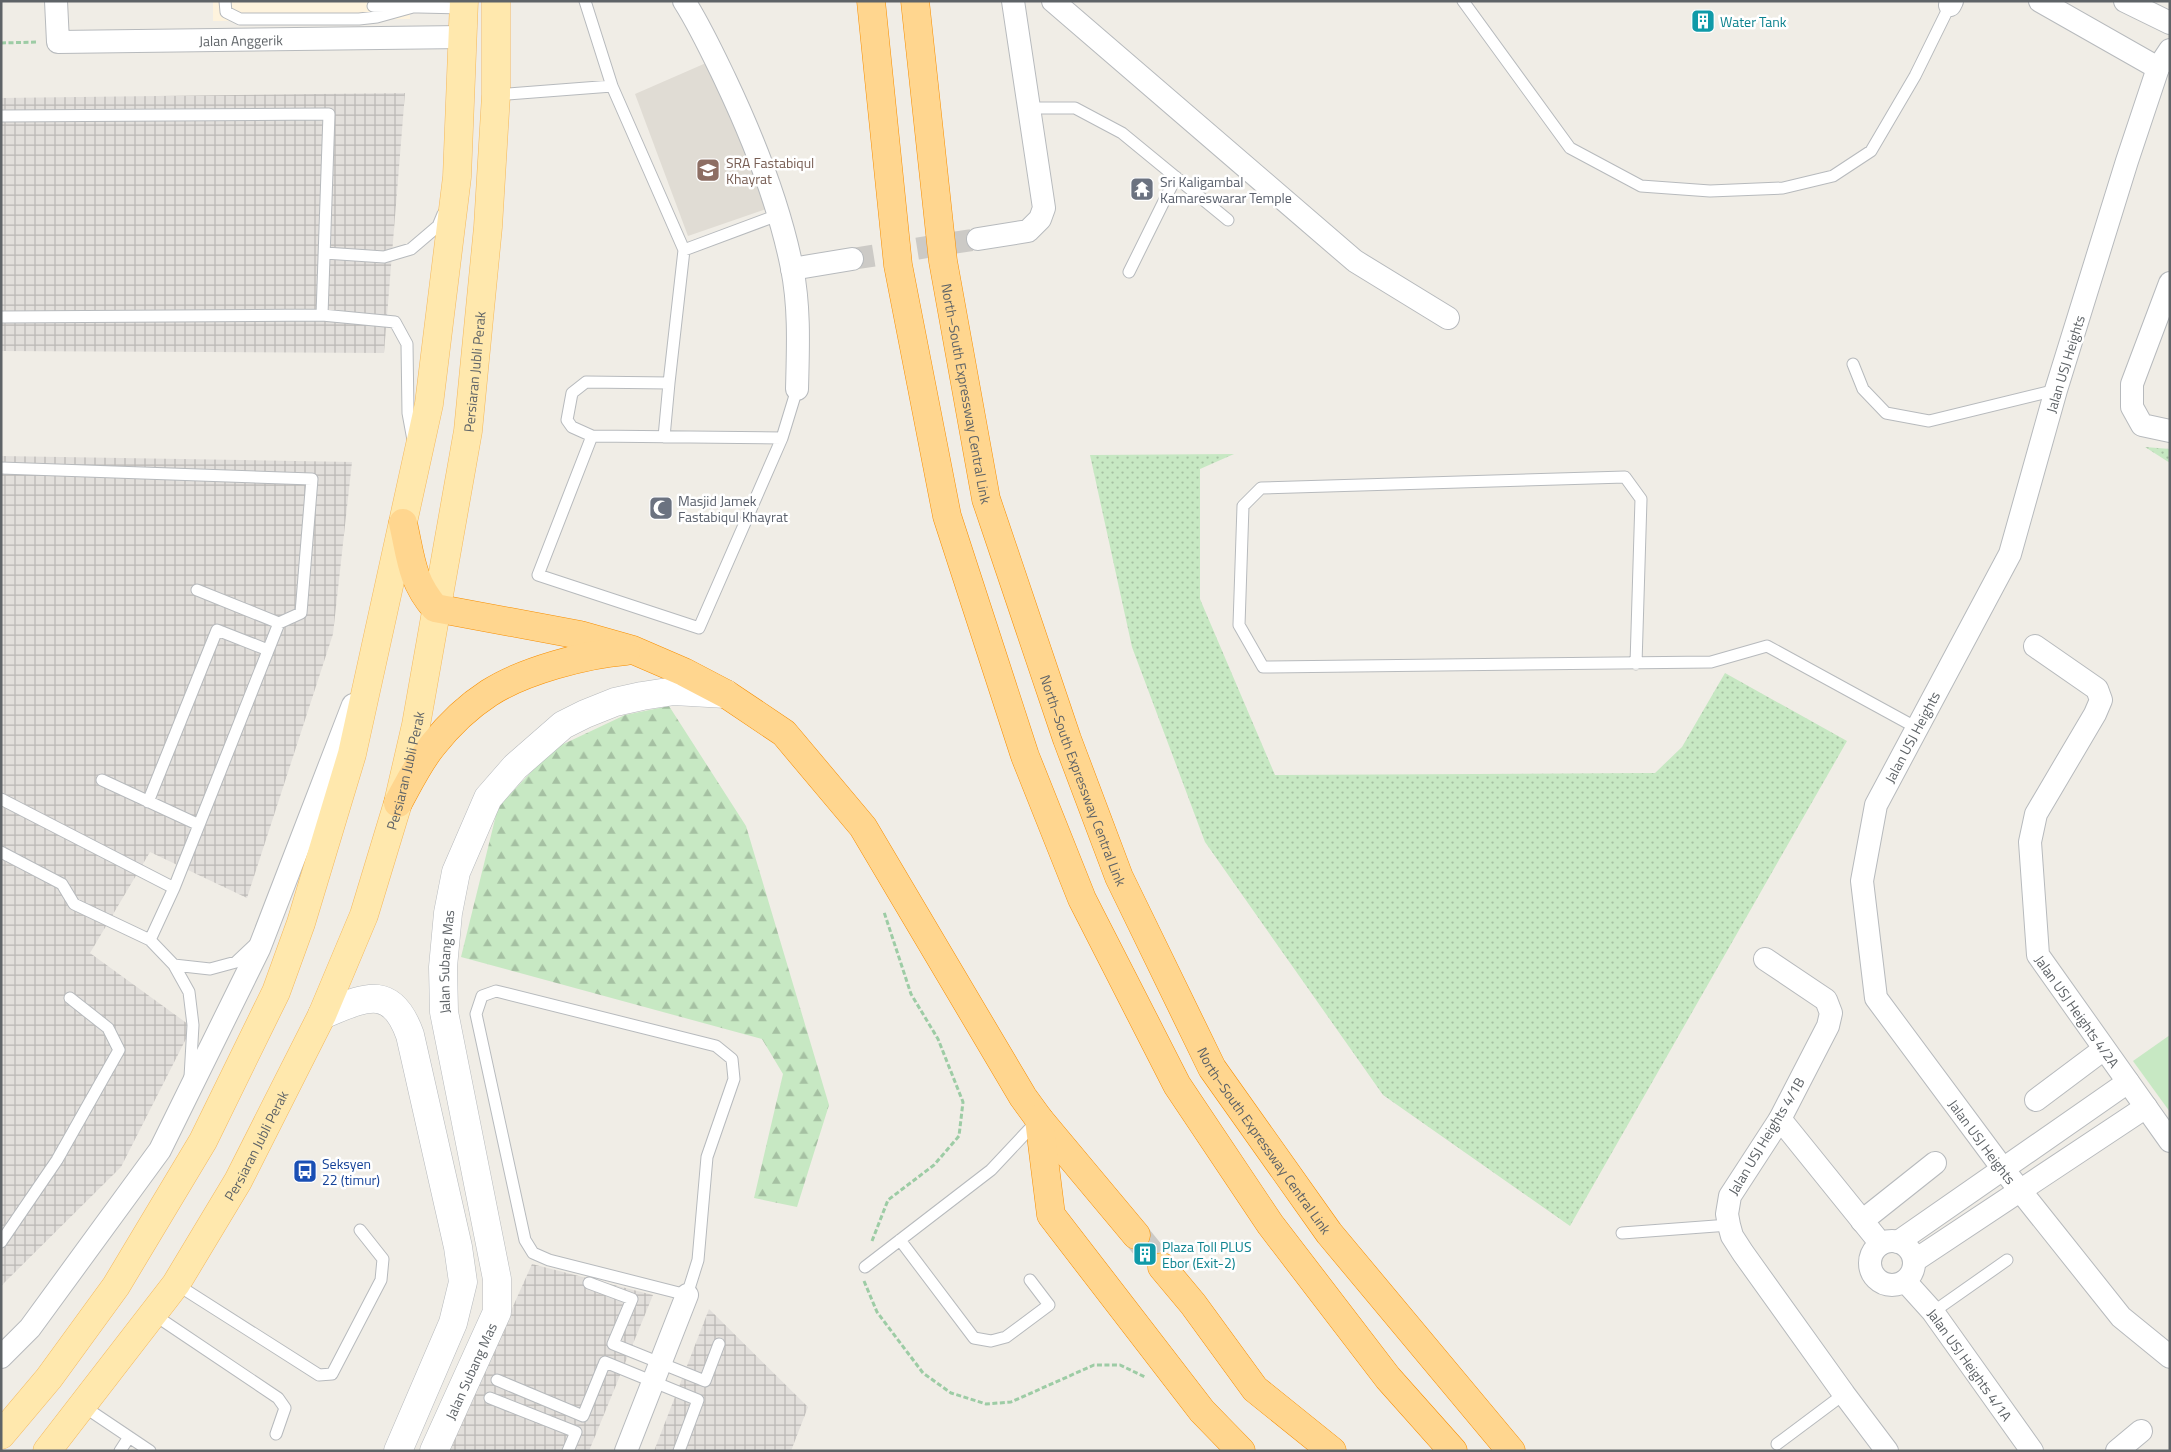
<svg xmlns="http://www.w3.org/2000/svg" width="2171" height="1452" viewBox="0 0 2171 1452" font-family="'Titillium Web',sans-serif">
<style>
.commercial{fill:#fef3dd}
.industrial{fill:url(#industrial-grid)}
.education{fill:#e0dcd4}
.grass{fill:url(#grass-dots)}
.forest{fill:url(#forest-firs)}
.green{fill:#c7e8c3}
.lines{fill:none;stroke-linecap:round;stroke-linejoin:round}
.minor-tunnel{stroke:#cccac6;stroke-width:22;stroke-dasharray:22 11;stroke-linecap:butt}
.motorway-tunnel{stroke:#cccac6;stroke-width:28;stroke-dasharray:28 14;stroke-linecap:butt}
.service-casing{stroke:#b7babd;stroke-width:13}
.minor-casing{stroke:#b7babd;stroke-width:24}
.tertiary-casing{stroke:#b7babd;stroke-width:29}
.primary-casing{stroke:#f4b85c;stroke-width:29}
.motorway-casing{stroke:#f78e00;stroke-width:29}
.path{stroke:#9dcca5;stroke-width:3;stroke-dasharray:5 2.5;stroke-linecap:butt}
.service{stroke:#fff;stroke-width:11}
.minor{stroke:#fff;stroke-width:22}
.tertiary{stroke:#fff;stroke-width:28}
.primary{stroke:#ffe8ad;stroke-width:28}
.motorway{stroke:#ffd68f;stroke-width:28}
.labels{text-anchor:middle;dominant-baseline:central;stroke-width:5;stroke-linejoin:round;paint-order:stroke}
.culture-label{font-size:14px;fill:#0d838f;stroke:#fff;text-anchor:start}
.street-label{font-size:14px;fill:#5e6367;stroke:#fff}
.education-label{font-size:14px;fill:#785e54;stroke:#fff;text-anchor:start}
.worship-label{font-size:14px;fill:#5b616d;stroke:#fff;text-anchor:start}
.transit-label{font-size:14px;fill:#164399;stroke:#fff;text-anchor:start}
</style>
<defs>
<pattern id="industrial-grid" width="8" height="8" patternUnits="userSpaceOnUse" patternTransform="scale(1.25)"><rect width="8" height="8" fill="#e2dfdb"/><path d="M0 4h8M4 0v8" fill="none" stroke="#bab8b5"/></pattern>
<pattern id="grass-dots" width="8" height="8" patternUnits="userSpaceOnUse" patternTransform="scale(1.25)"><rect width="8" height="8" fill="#c7e8c3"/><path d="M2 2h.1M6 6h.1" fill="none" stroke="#a5c0a2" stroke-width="1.8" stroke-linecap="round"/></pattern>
<pattern id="forest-firs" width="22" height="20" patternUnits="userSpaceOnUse" patternTransform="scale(1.25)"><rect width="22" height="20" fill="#c7e8c3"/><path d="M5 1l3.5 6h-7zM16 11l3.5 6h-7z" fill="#a5c0a2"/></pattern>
</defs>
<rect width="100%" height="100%" fill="#f0ede6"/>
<path class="commercial" d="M 213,1 L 410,1 L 410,19 L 213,21 Z"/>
<path class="industrial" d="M 405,93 L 384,353 L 1,351 L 1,98 Z
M 1,456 L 352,462 L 333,634 L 247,898 L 150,852 L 90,953 L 192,1027 L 121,1167 L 1,1286 Z
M 532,1264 L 653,1295 L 589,1451 L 448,1451 Z
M 709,1309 L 808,1407 L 791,1451 L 654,1451 Z"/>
<path class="education" d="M 706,63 L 739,132 L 766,209 L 688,236 L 635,94 Z"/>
<path class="grass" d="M 2145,447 L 2170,449 L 2170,463 Z
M 1234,454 L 1200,469 L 1200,599 L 1275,775 L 1655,773 L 1682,747 L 1725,673 L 1847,741 L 1570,1226 L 1383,1095 L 1205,842 L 1132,647 L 1090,455 Z"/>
<path class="forest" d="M 669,706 L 746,826 L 829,1105 L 797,1207 L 754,1198 L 783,1074 L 762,1039 L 461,957 L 498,807 L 553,749 L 625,715 Z"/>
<path class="green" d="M 2170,1035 L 2170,1112 L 2133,1061 Z"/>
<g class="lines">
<path class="minor-tunnel" d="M 852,259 L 978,239"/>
<path class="motorway-tunnel" d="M 1136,1235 L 1162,1267"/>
<g class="service-casing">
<path id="service" d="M 225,1 L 226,12 L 240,19 L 359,19 L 377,17 L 413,7 L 413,1
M 585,1 L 612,86 L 684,250 L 778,215
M 1463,1 L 1570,148 L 1641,186 L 1710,191 L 1783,188 L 1833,176 L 1871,151 L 1915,76 L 1950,5
M 373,6 L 464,8
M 496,95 L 612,86
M 1027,108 L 1075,108 L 1122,133 L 1228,220
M 1,116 L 329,114 L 322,315
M 325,253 L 384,257 L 411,249 L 438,226 L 443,214
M 1129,272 L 1176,177
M 1,317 L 322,315 L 395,322 L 407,344 L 408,413 L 413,440
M 1853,364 L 1863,389 L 1886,413 L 1929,421 L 2056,390
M 592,436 L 782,438 L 699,628 L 538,575 Z
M 592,436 L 572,427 L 567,420 L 572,393 L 586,382 L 669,383 L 684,250
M 664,437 L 669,383
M 782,438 L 797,389
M 1,468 L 312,479 L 301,613 L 279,623 L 174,888 L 150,940
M 197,590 L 279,623
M 1636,664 L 1641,499 L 1625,477 L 1261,488 L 1243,506 L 1239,625 L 1263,667 L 1711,662 L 1767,646 L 1917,728
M 102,780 L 197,824
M 1,799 L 174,888
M 148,802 L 217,630 L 268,650
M 1,852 L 62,884 L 74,904 L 150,940 L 174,965 L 189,992 L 193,1025 L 190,1077
M 174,965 L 210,969 L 236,962 L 254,945
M 496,991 L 716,1046 L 732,1059 L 734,1079 L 707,1157 L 698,1260 L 687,1295 L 549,1260 L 533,1253 L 525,1240 L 476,1014 L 482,996 Z
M 1622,1233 L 1729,1225
M 900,1240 L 974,1338 L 991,1341 L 1006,1337 L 1049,1305 L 1030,1280
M 1,1242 L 57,1160 L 119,1050 L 108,1028 L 70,998
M 865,1267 L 991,1170 L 1037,1121
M 589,1283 L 632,1299 L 613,1344 L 705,1381 L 719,1344
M 176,1284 L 319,1375 L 332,1374 L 381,1280 L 383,1259 L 360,1230
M 1933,1312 L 2007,1260
M 153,1314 L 278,1398 L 285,1408 L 276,1434
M 497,1380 L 583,1416 L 605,1362 L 698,1400 L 679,1451
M 490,1398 L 576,1432 L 568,1451
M 83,1406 L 150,1451
M 1777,1444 L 1844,1394
M 120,1451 L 129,1437"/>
</g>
<g class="minor-casing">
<g id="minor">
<path id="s1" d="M 56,1 L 58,42 L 464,37"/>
<path d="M 684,1 C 700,26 712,52 725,79 C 753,138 779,203 792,268 C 800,308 798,349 797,389"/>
<path d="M 1053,1 L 1355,261 L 1448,318"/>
<path d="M 2040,1 L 2158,68"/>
<path d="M 2125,1 L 2170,23"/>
<path d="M 1950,5 L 1952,1"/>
<path id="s2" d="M 2170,50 L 2158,68 L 2127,161 L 2056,390 L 2010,554 L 1876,805 L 1862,881 L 1876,998 L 2003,1169 L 2121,1317 L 2170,1357"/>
<path d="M 978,239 L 1028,231 L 1040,219 L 1044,208 L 1013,1"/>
<path d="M 792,269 L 852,259"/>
<path d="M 2170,283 L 2132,384 L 2132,407 L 2142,425 L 2170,431"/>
<path id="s3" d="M 2035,646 L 2097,689 L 2101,700 L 2095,714 L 2036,814 L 2030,842 L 2038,955 L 2170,1141"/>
<path d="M 1765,959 L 1826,1000 L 1831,1013 L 1828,1026 L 1780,1119 L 1730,1196 L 1727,1214 L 1729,1225 L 1732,1236 L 1743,1253 L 1844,1394 L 1887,1451"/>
<path d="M 2036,1100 L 2104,1049"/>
<path d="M 1780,1119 L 1881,1244"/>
<path d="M 1862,1221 L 1935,1163"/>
<circle cx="1892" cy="1263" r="22"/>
<path d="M 1898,1242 L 2128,1082"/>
<path d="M 1914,1261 L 2146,1107"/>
<path id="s4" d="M 1905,1281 L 1933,1312 L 2032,1451"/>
<path d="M 1,1357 L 30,1328 L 160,1150 L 259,949 L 353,705"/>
<path d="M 626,1451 L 687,1295"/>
<path d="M 2117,1451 L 2141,1431"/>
</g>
</g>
<g class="tertiary-casing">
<g id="tertiary">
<path d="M 322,1015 C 364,998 391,982 410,1035 L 458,1247 L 463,1282 L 453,1323 L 398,1451"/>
<path id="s5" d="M 434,1451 L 497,1312 L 497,1279 L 444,1012 L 443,967 L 448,913 L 456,872 L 488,798 L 515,767 L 563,725 L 585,714 L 615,702 L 642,696 L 674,691 L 726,694"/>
</g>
</g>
<g class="primary-casing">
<g id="primary">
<path d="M 1,1435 L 49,1378 L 116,1286 L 203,1141 L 276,992 L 301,923 L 352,754 L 429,404 L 457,177 L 464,1"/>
<path id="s6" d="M 47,1451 L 176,1284 L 238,1181 L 322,1015 L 364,915 L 398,803 L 416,725 L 468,431 L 488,227 L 496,95 L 496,1"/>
</g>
</g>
<g class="motorway-casing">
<g id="motorway">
<path d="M 871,1 L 898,265 L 947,516 L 1025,756 L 1082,899 L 1177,1085 L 1270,1224 L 1388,1378 L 1453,1451"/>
<path id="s7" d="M 915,1 L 943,261 L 986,499 L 1067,739 L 1119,877 L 1212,1068 L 1329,1233 L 1511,1451"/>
<path d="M 403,523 C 411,558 411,580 435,608 L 580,635 L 633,650 L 684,672 L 726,694 L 784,733 L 863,827 L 1023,1097 L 1039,1119 L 1136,1235"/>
<path d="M 398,803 C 409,783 419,762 433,745 C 448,726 469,706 489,693 C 523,671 586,654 626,651"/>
<path d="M 1039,1119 L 1051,1215 L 1202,1411 L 1241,1451"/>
<path d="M 1162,1267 L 1193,1304 L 1255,1389 L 1332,1451"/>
</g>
</g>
<path class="path" d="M 1,43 L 38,42
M 872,1241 L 888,1200 L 934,1165 L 959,1136 L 963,1102 L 938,1039 L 911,994 L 884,912
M 864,1281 L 877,1312 L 923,1373 L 951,1393 L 986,1404 L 1011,1402 L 1094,1365 L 1120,1365 L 1145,1377"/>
<use href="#service" class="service"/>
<use href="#minor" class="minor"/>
<use href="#tertiary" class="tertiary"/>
<use href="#primary" class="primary"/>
<use href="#motorway" class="motorway"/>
</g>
<defs>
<g id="building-square" transform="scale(1.25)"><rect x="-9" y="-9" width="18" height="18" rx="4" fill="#0f9aa8" stroke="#fff"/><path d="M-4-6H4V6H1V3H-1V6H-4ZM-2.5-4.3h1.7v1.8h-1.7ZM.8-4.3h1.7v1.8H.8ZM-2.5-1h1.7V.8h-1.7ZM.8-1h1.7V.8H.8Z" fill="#fff"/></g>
<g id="school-square" transform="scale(1.25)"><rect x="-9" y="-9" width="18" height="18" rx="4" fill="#8d6e63" stroke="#fff"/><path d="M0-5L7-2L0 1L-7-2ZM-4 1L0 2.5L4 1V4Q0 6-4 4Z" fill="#fff"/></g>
<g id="temple-square" transform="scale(1.25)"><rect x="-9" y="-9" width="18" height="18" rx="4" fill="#6b7280" stroke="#fff"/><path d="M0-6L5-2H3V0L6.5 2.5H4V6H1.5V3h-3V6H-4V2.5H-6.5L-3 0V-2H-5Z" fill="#fff"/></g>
<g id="mosque-square" transform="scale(1.25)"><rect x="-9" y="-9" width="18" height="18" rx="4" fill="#6b7280" stroke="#fff"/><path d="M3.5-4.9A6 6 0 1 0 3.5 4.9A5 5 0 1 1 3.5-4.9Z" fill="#fff"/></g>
<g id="bus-square" transform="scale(1.25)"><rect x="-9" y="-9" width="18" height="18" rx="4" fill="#1a4fb4" stroke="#fff"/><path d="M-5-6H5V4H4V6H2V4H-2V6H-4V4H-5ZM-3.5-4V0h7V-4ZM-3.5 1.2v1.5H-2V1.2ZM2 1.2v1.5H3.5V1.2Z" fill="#fff"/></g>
</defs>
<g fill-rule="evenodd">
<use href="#building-square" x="1703" y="21"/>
<use href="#school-square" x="708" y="170"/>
<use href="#temple-square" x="1142" y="189"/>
<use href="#mosque-square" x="661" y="508"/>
<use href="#bus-square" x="305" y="1171"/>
<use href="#building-square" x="1145" y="1254"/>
</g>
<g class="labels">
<g class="culture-label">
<text x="1720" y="21">Water Tank</text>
<text x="1162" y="1246">Plaza Toll PLUS<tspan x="1162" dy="16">Ebor (Exit-2)</tspan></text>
</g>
<g class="street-label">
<text stroke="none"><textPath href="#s1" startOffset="224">Jalan Anggerik</textPath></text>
<text transform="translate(2065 364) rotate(-73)">Jalan USJ Heights</text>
<text stroke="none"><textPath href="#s6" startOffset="1181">Persiaran Jubli Perak</textPath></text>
<text stroke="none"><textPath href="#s7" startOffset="396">North–South Expressway Central Link</textPath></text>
<text transform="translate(1912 737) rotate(-62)">Jalan USJ Heights</text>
<text stroke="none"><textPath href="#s6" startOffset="776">Persiaran Jubli Perak</textPath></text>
<text stroke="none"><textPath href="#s7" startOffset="801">North–South Expressway Central Link</textPath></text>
<text stroke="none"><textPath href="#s5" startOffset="508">Jalan Subang Mas</textPath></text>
<text stroke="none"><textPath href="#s3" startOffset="429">Jalan USJ Heights 4/2A</textPath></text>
<text transform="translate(1766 1136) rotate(-59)">Jalan USJ Heights 4/1B</text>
<text stroke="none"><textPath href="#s7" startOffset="1206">North–South Expressway Central Link</textPath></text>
<text stroke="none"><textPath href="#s2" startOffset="1188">Jalan USJ Heights</textPath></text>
<text stroke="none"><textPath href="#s6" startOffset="371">Persiaran Jubli Perak</textPath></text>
<text stroke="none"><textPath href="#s4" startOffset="106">Jalan USJ Heights 4/1A</textPath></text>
<text stroke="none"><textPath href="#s5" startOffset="88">Jalan Subang Mas</textPath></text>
</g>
<g class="education-label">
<text x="726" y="162">SRA Fastabiqul<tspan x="726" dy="16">Khayrat</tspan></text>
</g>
<g class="worship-label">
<text x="1160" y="181">Sri Kaligambal<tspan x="1160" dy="16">Kamareswarar Temple</tspan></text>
<text x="678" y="500">Masjid Jamek<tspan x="678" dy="16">Fastabiqul Khayrat</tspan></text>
</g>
<g class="transit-label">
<text x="322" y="1163">Seksyen<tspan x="322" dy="16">22 (timur)</tspan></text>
</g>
</g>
<rect width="2171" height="1452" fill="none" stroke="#5e6367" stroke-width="5"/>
</svg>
